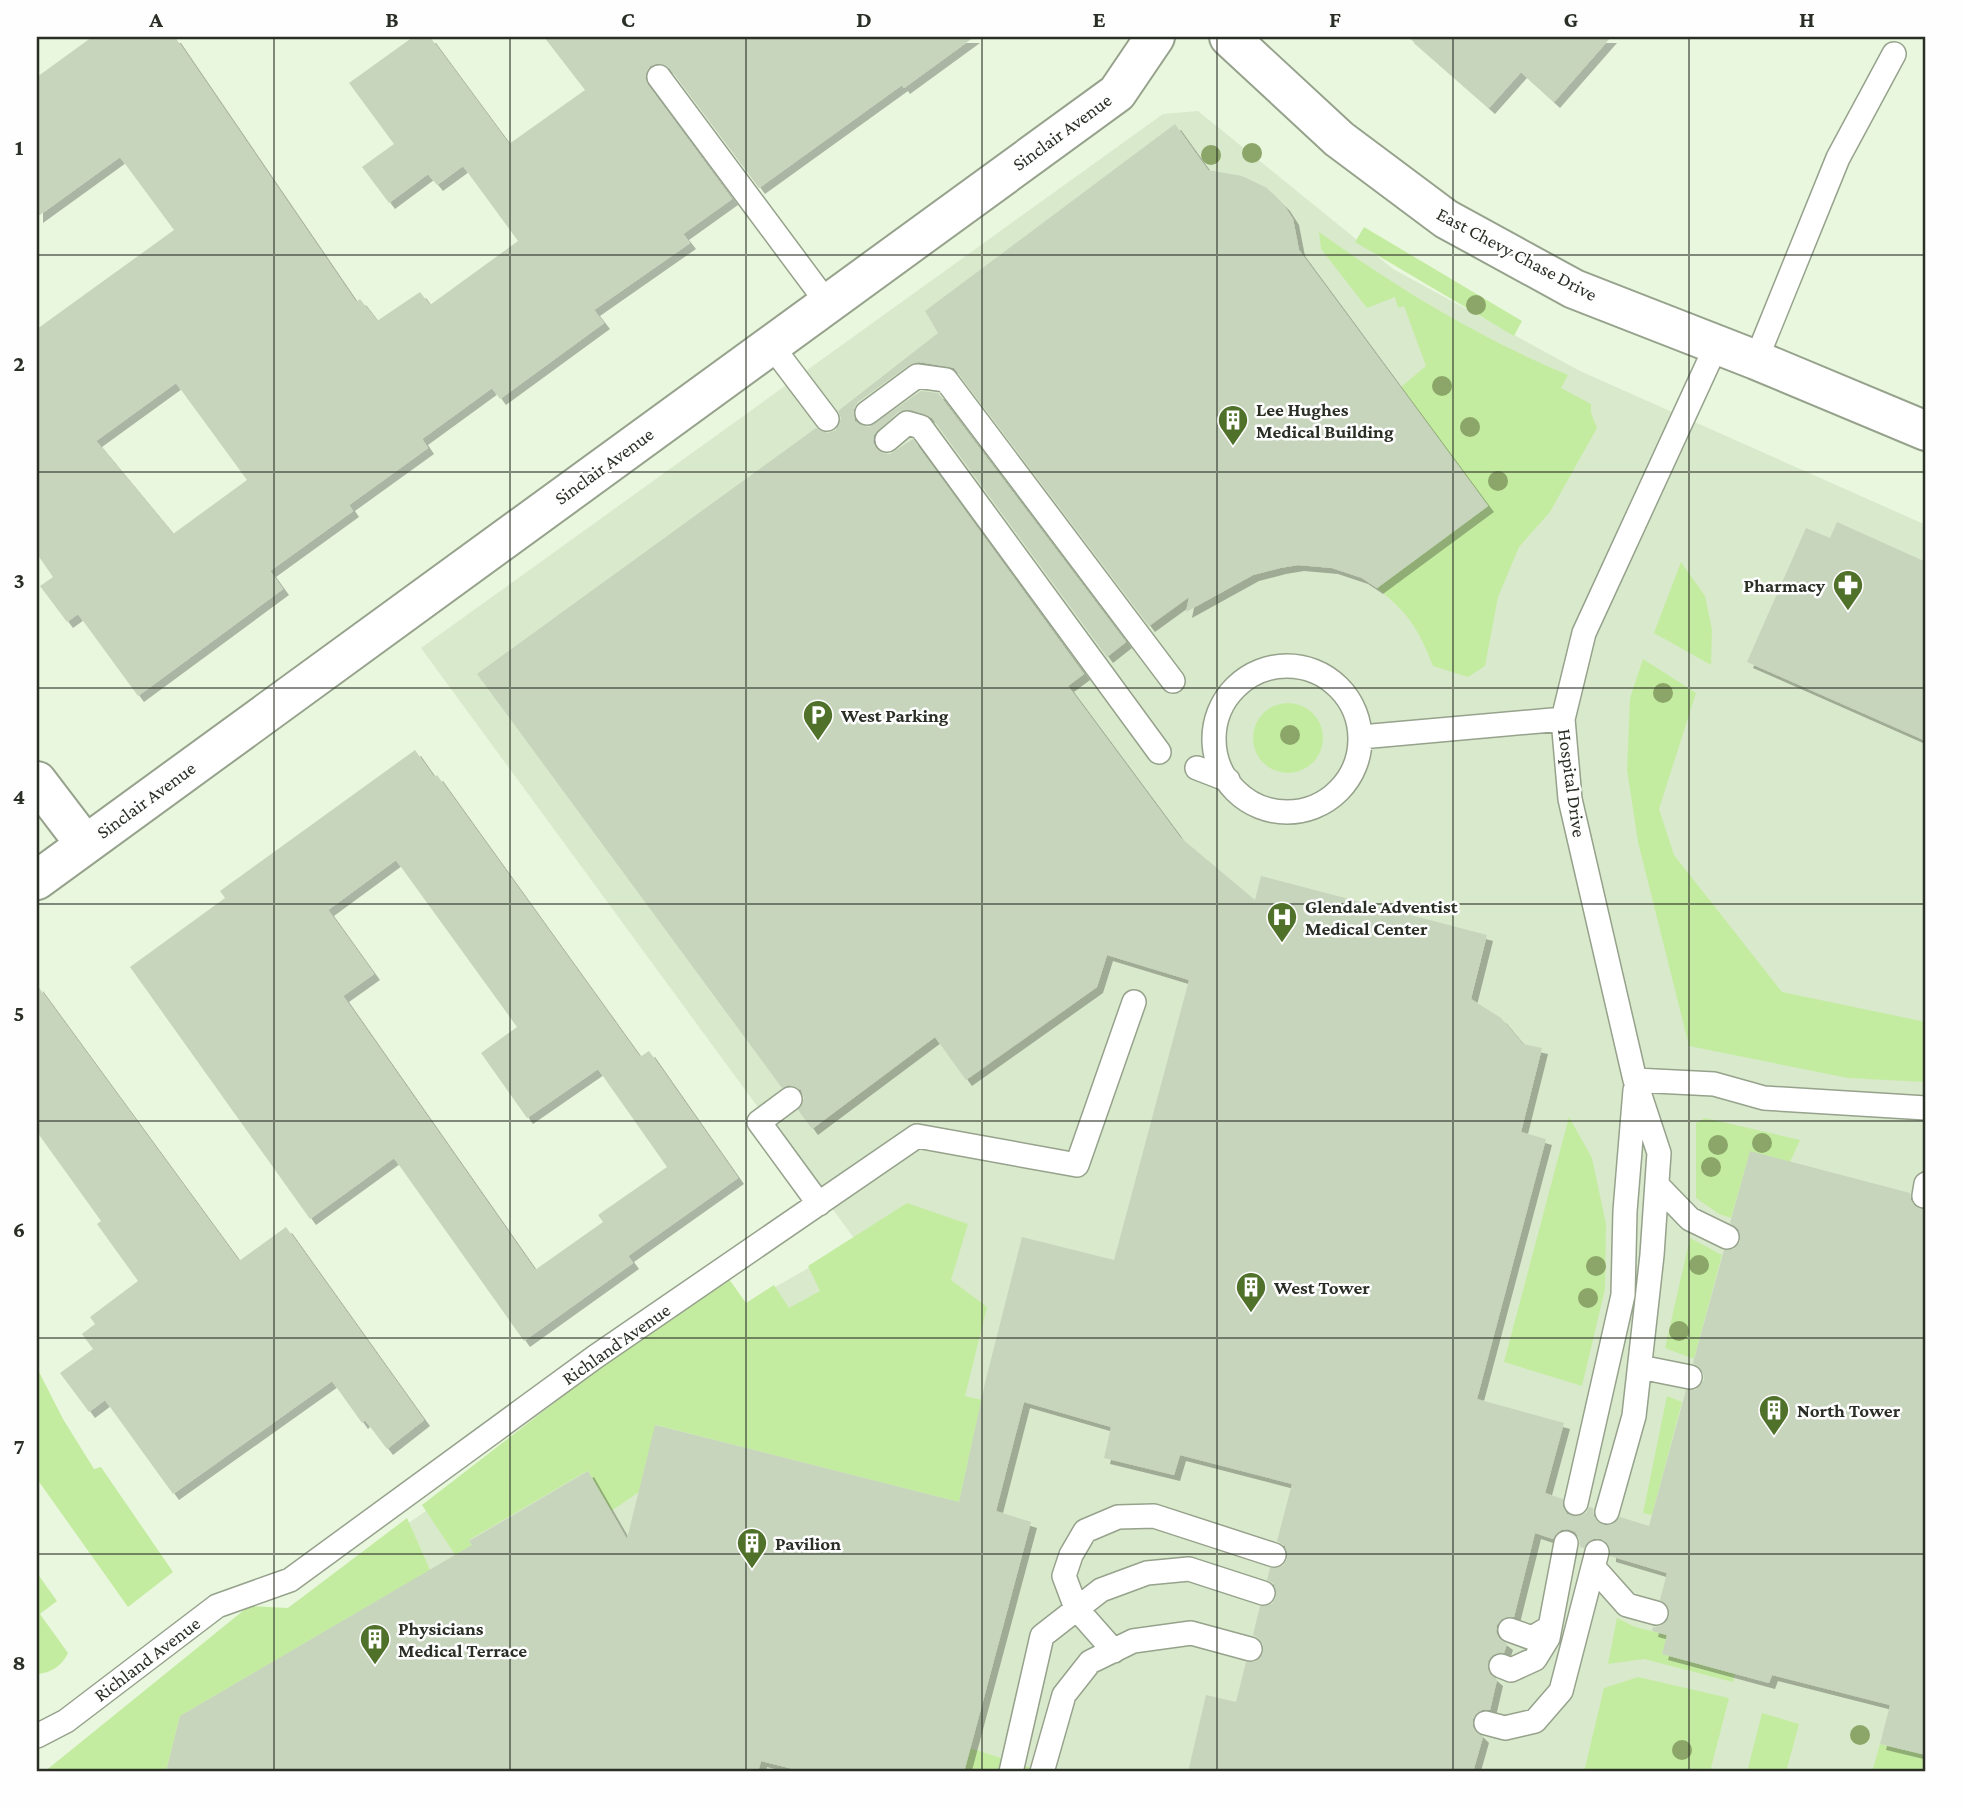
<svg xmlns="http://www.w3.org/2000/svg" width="1963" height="1809" viewBox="0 0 1963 1809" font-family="'Crimson Pro',serif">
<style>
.built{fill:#d9e9cb}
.green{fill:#c4eca1}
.building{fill:#c8d5bd;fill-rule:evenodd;filter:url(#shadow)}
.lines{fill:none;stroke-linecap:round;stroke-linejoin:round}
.lane-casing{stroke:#96a28c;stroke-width:26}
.street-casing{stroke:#96a28c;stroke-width:42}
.secondary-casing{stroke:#96a28c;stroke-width:42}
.lane{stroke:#fff;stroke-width:23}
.street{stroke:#fff;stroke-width:38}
.secondary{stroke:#fff;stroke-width:38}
.tree{fill:#8ba668}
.grid{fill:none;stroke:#2a2f26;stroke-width:2;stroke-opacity:0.55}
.labels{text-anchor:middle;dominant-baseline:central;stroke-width:5;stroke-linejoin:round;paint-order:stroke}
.street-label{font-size:19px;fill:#2a2f26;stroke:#fefefe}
.poi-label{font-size:19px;font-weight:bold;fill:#2a2f26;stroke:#fefefe;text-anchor:start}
.neatline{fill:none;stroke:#2a2f26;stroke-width:2.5}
.grid-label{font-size:23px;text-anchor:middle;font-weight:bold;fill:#2a2f26}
</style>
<defs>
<filter id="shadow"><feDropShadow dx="6" dy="6" stdDeviation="0" flood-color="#0004"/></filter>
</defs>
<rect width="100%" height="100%" fill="#e9f7de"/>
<path class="built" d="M 1198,111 L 1393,269 L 1580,371 L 1926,525 L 1926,1772 L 68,1772 L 144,1709 L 615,1378 L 856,1241 L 421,648 L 1163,114 Z"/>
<path class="green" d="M 1364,227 L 1522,321 L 1514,336 L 1355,242 Z
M 1319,232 C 1397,288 1479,338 1568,375 L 1561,388 L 1591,404 L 1591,413 L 1597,428 L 1550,512 L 1519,547 L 1498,597 L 1485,666 L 1468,677 L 1433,666 C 1418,628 1409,614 1377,588 L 1488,506 L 1401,387 L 1426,366 L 1404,306 L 1398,308 L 1395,297 L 1367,308 L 1321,249 Z
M 1681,562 L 1705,596 L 1712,630 L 1711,665 L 1654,633 Z
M 1643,659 L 1696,693 L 1659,809 L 1674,855 L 1782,992 L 1926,1022 L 1926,1082 L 1848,1078 L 1689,1046 L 1638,842 L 1627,770 L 1630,698 Z
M1253 738a35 35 0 1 1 70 0a35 35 0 1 1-70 0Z
M 1569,1117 L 1592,1158 L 1606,1224 L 1605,1289 L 1582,1386 L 1504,1362 Z
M 1705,1118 L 1800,1140 L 1790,1162 L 1750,1152 L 1731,1218 L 1719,1214 L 1696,1198 L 1696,1123 Z
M 907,1203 L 968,1224 L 951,1280 L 987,1307 L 965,1396 L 982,1400 L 959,1502 L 656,1425 L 639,1492 L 611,1511 L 587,1471 L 469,1540 L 504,1600 L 456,1556 L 422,1505 L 716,1278 L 729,1279 L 746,1303 L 774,1285 L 789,1308 L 820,1291 L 808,1266 Z
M 1690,1238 L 1722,1255 L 1694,1359 L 1665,1348 Z
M 37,1368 L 63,1419 L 94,1469 L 101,1467 L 173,1572 L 128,1607 L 37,1479 Z
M 1667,1396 L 1682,1402 L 1652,1515 L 1643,1513 Z
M 407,1518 L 430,1570 L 180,1716 L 166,1772 L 44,1772 L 249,1606 L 288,1608 Z
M 37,1573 L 57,1601 L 40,1614 L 68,1653 C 62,1666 51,1673 37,1674 Z
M 1617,1618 L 1635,1627 L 1667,1635 L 1662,1654 L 1735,1674 L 1733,1682 L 1644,1659 L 1608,1664 Z
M 1638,1677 L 1729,1698 L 1710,1772 L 1584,1772 L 1604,1688 Z
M 1762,1713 L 1799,1724 L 1786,1772 L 1747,1772 Z
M 1880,1744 L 1926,1755 L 1926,1772 L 1872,1772 Z
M 970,1748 L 1044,1772 L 964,1772 Z"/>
<path class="building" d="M 92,37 L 175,37 L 356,302 L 360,299 L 377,321 L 420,292 L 430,305 L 518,241 L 463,166 L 437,185 L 428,174 L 389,203 L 362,167 L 394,144 L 349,83 L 413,37 L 430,37 L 509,144 L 585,90 L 544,37 L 974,37 L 904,88 L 902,85 L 759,188 L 670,69 L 658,63 L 650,66 L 645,78 L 648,85 L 732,199 L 683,234 L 690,243 L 594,310 L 604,323 L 500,399 L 492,388 L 422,439 L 428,448 L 349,505 L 353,511 L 270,571 L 283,589 L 138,696 L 78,614 L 67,622 L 40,586 L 53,577 L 37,554 L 37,329 L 174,230 L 120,157 L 37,217 L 37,77 ZM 176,383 L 247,480 L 173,534 L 96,441 Z
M 1408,37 L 1611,37 L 1554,102 L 1521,72 L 1489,108 Z
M 1175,124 L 1208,170 L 1242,176 L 1267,188 L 1284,205 L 1293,219 L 1299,250 L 1488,506 L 1377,588 L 1362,578 L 1332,568 L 1298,565 L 1280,568 L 1253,575 L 1186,612 L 1189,597 L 1149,626 L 954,368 L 919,362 L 909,365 L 858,402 L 854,408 L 855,421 L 861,425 L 869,427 L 921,391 L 938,393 L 1126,642 L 1107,657 L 932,418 L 911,410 L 898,412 L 874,435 L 873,442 L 876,448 L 883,453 L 890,454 L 913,439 L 1084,674 L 1068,686 L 1180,837 L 1255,900 L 1261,876 L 1487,935 L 1471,999 L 1501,1018 L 1523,1044 L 1542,1048 L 1521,1132 L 1546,1139 L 1477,1399 L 1564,1423 L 1545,1493 L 1563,1499 L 1563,1506 L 1567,1514 L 1579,1516 L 1586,1513 L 1589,1507 L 1593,1508 L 1594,1516 L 1603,1525 L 1611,1525 L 1620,1517 L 1649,1526 L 1686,1390 L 1695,1390 L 1704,1380 L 1703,1372 L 1693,1363 L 1724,1250 L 1734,1249 L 1740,1242 L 1739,1230 L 1730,1223 L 1750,1151 L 1910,1193 L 1911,1200 L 1915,1206 L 1926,1209 L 1926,1755 L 1880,1744 L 1890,1705 L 1772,1675 L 1769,1683 L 1662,1654 L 1667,1635 L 1652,1631 L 1653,1627 L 1660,1626 L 1669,1617 L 1669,1609 L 1660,1600 L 1667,1573 L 1610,1556 L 1610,1548 L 1601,1539 L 1593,1539 L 1584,1548 L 1580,1547 L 1579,1538 L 1575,1532 L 1568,1529 L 1561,1530 L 1553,1539 L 1535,1533 L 1514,1617 L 1502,1619 L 1497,1625 L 1496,1632 L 1499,1638 L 1507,1644 L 1504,1653 L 1493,1655 L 1488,1661 L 1490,1674 L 1497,1680 L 1490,1710 L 1482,1710 L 1473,1719 L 1473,1727 L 1483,1737 L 1473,1772 L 1188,1772 L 1206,1695 L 1236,1702 L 1246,1662 L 1254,1662 L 1263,1653 L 1263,1645 L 1259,1639 L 1253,1635 L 1260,1606 L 1272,1604 L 1276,1597 L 1274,1584 L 1267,1580 L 1270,1568 L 1283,1566 L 1287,1559 L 1285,1546 L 1277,1541 L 1292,1484 L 1180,1455 L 1174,1475 L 1104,1458 L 1111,1427 L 1024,1402 L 996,1511 L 1031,1522 L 964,1772 L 805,1772 L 761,1761 L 758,1772 L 166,1772 L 180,1716 L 472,1545 L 469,1541 L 588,1471 L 627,1539 L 655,1425 L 959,1502 L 985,1383 L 1022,1237 L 1114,1260 L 1189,980 L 1107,955 L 1097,987 L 966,1080 L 935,1037 L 812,1129 L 798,1110 L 804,1098 L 801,1090 L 789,1085 L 782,1088 L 477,674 L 816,428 L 828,433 L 836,430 L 841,418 L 838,411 L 938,333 L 925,311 Z
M 1837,522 L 1926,562 L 1926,741 L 1747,662 L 1806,528 L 1830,538 Z
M 415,750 L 434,777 L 437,775 L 640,1057 L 649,1051 L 738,1178 L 628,1256 L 633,1263 L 524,1341 L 394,1158 L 310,1219 L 130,967 L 225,898 L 220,891 ZM 396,860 L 517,1027 L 481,1053 L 527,1118 L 598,1069 L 667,1167 L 598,1215 L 603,1222 L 535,1270 L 343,996 L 374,974 L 328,910 Z
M 37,985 L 239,1261 L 286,1227 L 424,1420 L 387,1449 L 365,1420 L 362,1423 L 332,1381 L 173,1494 L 105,1400 L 89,1412 L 60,1373 L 93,1349 L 82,1334 L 95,1324 L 90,1317 L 138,1281 L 97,1224 L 101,1221 L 37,1132 Z"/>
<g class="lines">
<g class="lane-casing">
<path id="lane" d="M 659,77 L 828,304
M 771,345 L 827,419
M 1756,360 L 1838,158 L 1894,54
M 867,413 L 917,376 L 946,380 L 1173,681
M 887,440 L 907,423 L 921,427 L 1159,752
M1214 739a73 73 0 1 1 146 0a73 73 0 1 1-146 0Z
M 1361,737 L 1563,719
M 1197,768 L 1228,780
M 1635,1080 L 1714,1084 L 1764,1098 L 1926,1108
M 790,1099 L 759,1122 L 819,1204
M 1657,1185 L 1690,1219 L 1727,1237
M 1924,1196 L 1926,1184
M 1640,1367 L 1690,1377
M 1576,1503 L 1623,1295 L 1625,1211 L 1635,1090
M 1607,1512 L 1634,1416 L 1652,1255 L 1659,1153 L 1635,1080 L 1570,799 L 1563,719 L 1584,633 L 1717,344
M 1594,1568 L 1627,1605 L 1656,1613
M 1510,1630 L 1532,1638 L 1549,1628
M 1114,1651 L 1076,1608 L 1064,1576 L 1071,1555 L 1085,1531 L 1118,1517 L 1154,1516 L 1274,1555
M 1501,1666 L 1511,1670 L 1535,1659 L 1548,1638 L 1566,1543
M 1486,1723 L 1505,1728 L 1535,1721 L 1561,1691 L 1597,1552
M 37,1736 L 66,1721 L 217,1606 L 290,1580 L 595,1357 L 917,1136 L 1077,1165 L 1134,1002
M 1011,1772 L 1042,1636 L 1101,1590 L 1147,1573 L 1189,1569 L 1263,1593
M 1042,1772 L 1064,1695 L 1090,1662 L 1133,1641 L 1191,1633 L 1250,1649"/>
</g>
<g class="street-casing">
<path id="street" d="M 37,781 L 85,844
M 37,880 L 1117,93 L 1155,37"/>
</g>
<g class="secondary-casing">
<path id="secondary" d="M 1229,37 L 1339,139 L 1446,219 L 1574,289 L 1756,360 L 1926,431"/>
</g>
<use href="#lane" class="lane"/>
<use href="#street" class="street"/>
<use href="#secondary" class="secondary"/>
</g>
<g class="tree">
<circle cx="1252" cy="153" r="10"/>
<circle cx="1211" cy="155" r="10"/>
<circle cx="1476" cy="305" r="10"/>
<circle cx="1442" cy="386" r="10"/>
<circle cx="1470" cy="427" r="10"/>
<circle cx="1498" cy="481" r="10"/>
<circle cx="1663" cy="693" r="10"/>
<circle cx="1290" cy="735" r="10"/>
<circle cx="1762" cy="1143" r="10"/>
<circle cx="1718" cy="1145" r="10"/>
<circle cx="1711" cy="1167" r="10"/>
<circle cx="1699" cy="1265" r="10"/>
<circle cx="1596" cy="1266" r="10"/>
<circle cx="1588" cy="1298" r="10"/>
<circle cx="1679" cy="1331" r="10"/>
<circle cx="1860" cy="1735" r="10"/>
<circle cx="1682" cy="1750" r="10"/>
</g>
<path class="grid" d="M 274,37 L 274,1772M 510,37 L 510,1772M 746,37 L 746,1772M 982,37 L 982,1772M 1217,37 L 1217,1772M 1453,37 L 1453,1772M 1689,37 L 1689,1772M 37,255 L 1926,255M 37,472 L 1926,472M 37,688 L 1926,688M 37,904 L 1926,904M 37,1121 L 1926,1121M 37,1338 L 1926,1338M 37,1554 L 1926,1554"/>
<defs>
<g id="building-pin" transform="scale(1.575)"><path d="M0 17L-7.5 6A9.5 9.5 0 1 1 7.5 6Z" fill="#4f7129" stroke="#fefefe"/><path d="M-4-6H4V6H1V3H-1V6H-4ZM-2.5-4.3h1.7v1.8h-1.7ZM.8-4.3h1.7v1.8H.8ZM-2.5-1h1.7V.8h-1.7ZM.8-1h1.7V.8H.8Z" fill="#fff"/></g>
<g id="pharmacy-pin" transform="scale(1.575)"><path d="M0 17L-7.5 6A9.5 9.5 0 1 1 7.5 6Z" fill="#4f7129" stroke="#fefefe"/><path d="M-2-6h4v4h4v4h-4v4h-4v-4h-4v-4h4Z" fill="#fff"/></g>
<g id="parking-pin" transform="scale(1.575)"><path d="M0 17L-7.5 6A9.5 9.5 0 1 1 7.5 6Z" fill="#4f7129" stroke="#fefefe"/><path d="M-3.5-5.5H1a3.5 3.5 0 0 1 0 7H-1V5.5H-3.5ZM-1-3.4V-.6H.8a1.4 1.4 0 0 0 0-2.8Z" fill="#fff"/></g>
<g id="hospital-pin" transform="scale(1.575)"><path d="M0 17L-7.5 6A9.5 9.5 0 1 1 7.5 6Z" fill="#4f7129" stroke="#fefefe"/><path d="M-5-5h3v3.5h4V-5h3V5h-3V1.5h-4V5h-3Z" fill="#fff"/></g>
</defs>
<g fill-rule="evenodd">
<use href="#building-pin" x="1233" y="420"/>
<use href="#pharmacy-pin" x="1848" y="585"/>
<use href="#parking-pin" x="818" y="715"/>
<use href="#hospital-pin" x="1282" y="917"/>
<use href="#building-pin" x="1251" y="1287"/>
<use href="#building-pin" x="1774" y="1410"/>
<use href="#building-pin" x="752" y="1543"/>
<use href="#building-pin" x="375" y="1639"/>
</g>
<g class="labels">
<g class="street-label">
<text transform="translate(1062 132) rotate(-36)">Sinclair Avenue</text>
<text transform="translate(1517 254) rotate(28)">East Chevy Chase Drive</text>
<text transform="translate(604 466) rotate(-36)">Sinclair Avenue</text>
<text transform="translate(1572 783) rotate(82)">Hospital Drive</text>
<text transform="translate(146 800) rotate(-36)">Sinclair Avenue</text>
<text transform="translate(616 1344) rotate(-35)">Richland Avenue</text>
<text transform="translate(147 1659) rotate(-37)">Richland Avenue</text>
</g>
<g class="poi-label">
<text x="1256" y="409">Lee Hughes<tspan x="1256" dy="22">Medical Building</tspan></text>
<text x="1825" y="585" text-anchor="end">Pharmacy</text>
<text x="841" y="715">West Parking</text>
<text x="1305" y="906">Glendale Adventist<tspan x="1305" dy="22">Medical Center</tspan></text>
<text x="1274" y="1287">West Tower</text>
<text x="1797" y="1410">North Tower</text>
<text x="775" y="1543">Pavilion</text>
<text x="398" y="1628">Physicians<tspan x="398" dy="22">Medical Terrace</tspan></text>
</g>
</g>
<rect width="1963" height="1809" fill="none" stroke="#fefefe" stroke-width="77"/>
<rect x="38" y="38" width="1886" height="1732" class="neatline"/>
<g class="grid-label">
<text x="156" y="27">A</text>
<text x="392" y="27">B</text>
<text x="628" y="27">C</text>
<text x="864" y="27">D</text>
<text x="1099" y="27">E</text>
<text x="1335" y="27">F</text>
<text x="1571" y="27">G</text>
<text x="1807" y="27">H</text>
<text x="19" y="155">1</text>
<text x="19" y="371">2</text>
<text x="19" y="588">3</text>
<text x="19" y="804">4</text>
<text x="19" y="1021">5</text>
<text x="19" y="1237">6</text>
<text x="19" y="1454">7</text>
<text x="19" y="1670">8</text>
</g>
</svg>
